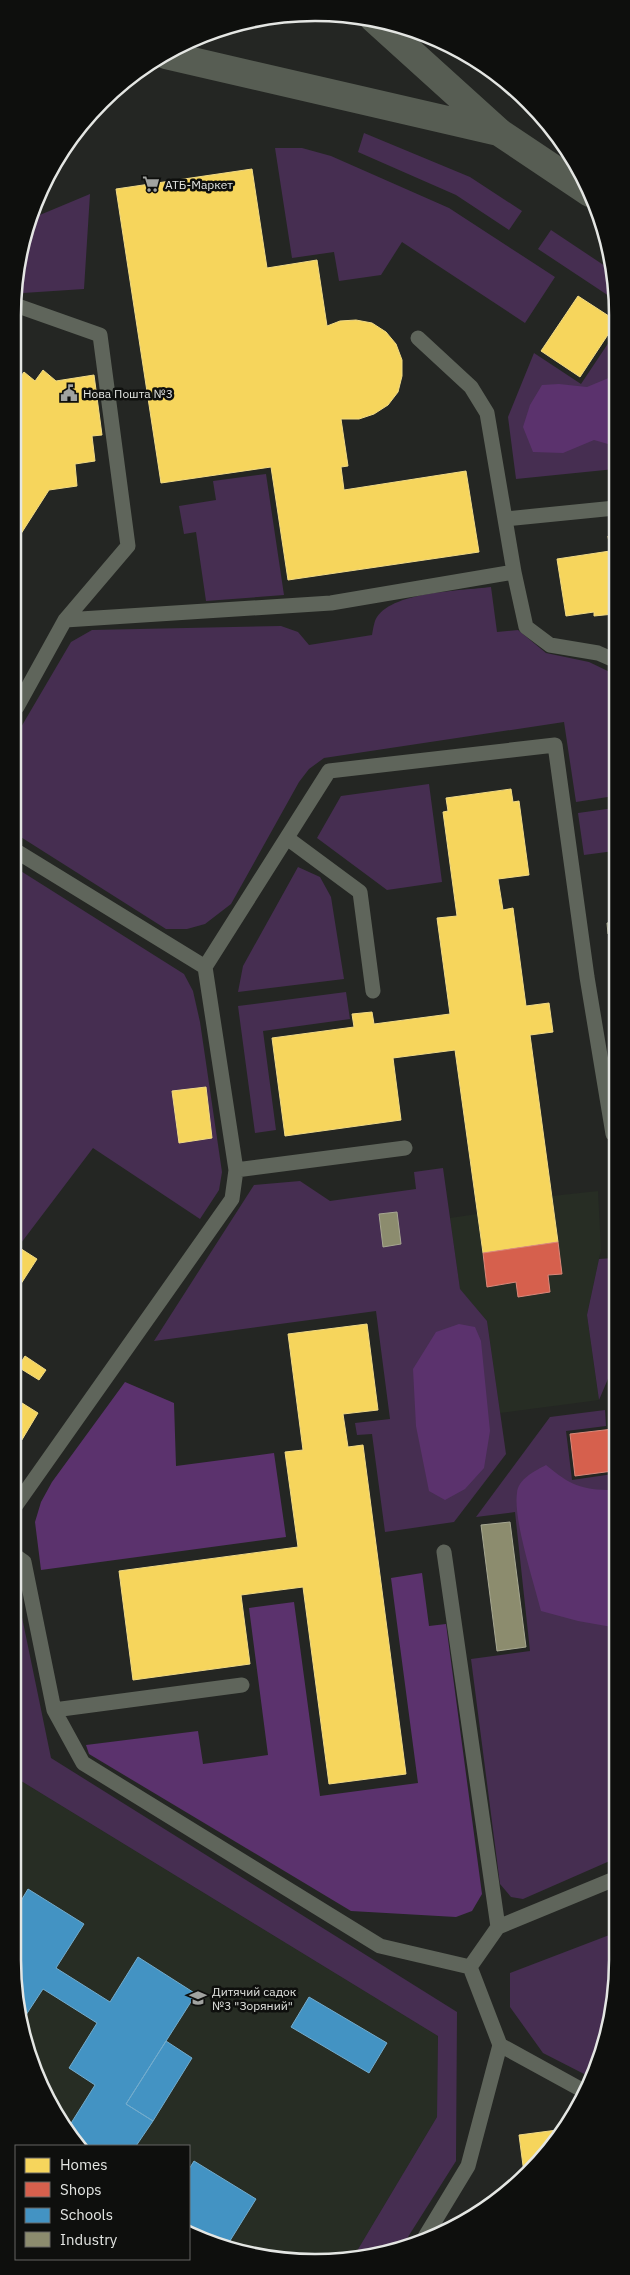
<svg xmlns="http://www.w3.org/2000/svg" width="630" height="2275" viewBox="0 0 630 2275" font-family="'IBM Plex Sans',sans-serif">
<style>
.built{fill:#272d24}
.green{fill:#462e51}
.forest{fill:#5b326d}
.homes{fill:#f6d55c;stroke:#f1da84}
.shops{fill:#d6604d;stroke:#da887a}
.schools{fill:#4393c3;stroke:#73accd}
.industry{fill:#8c8c6e;stroke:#a6a791}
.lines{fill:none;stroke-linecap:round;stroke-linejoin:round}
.lane{stroke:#5f655b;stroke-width:15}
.secondary{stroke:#575d53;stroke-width:28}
.labels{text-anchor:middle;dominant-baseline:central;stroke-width:5;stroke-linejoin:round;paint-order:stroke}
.poi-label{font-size:12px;fill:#e4e6e3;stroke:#0e0f0d;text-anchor:start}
.rim{fill:none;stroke:#e4e6e3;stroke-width:2.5}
</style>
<rect width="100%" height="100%" fill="#242623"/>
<path class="built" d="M 598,1191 L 601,1250 L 587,1315 L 599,1400 L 500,1413 L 487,1321 L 460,1290 L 450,1218 L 477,1214 L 487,1286 L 516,1282 L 518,1297 L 550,1293 L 548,1275 L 562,1273 L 552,1196 Z
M 13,1776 L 438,2036 L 437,2117 L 354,2256 L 295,2262 L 189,2233 L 189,2146 L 79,2146 L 35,2075 L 13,1960 Z"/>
<path class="green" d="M 451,47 L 466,53 L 514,92 L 468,63 Z
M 364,133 L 470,177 L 522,211 L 509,230 L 456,195 L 358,152 Z
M 275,148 L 302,148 L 331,156 L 449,208 L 555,277 L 525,323 L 402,242 L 381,275 L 339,281 L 334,252 L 292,258 Z
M 90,194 L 84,289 L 23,293 L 18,291 L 18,256 L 35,217 Z
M 551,230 L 614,272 L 615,300 L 538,249 Z
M 615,333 L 615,469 L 516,479 L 508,417 L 534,353 L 581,384 Z
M 266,474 L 284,595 L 206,601 L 196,532 L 184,534 L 179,506 L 216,500 L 213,481 Z
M 491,587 L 497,632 L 518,630 L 546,653 L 589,662 L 614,674 L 614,796 L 576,802 L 564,722 L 324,758 L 309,769 L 299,782 L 231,904 L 205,924 L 187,929 L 166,929 L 16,834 L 17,734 L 71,642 L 92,630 L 281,626 L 298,632 L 309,645 L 372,635 C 373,630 374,621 377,617 C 395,591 461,591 491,587 Z
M 429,784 L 442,882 L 387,890 L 317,838 L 341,796 Z
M 614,808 L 614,851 L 584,855 L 578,813 Z
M 298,867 L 320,877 L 331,897 L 344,979 L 238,992 L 243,966 Z
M 16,868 L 184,974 L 193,991 L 200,1022 L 222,1172 L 219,1190 L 200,1219 L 93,1148 L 18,1247 L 15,1245 Z
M 346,992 L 350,1019 L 263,1031 L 276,1130 L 255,1133 L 238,1006 Z
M 443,1168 L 460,1289 L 487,1321 L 506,1454 L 454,1522 L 385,1532 L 372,1434 L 357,1435 L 355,1423 L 390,1419 L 376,1311 L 154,1341 L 254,1185 L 300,1181 L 330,1201 L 416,1189 L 414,1172 Z
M 613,1258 L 613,1367 L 599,1400 L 587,1315 L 599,1259 Z
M 605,1410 L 606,1426 L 566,1431 L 572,1480 L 613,1474 L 612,1860 L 523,1899 L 511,1897 L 500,1884 L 471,1659 L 530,1651 L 515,1512 L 476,1517 L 550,1417 Z
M 14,1591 L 17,1593 L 51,1758 L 457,2012 L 456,2161 L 401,2248 L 394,2252 L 354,2256 L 437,2117 L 438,2036 L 13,1776 Z
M 612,1934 L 612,2019 L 588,2076 L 543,2053 L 510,2007 L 510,1973 Z"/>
<path class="forest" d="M 611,377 L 615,378 L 615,446 L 594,440 L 563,453 L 533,452 L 523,427 L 530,405 L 542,385 L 559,384 L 587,387 Z
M 459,1324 L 475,1327 L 481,1341 L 490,1431 L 484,1468 L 465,1489 L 445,1500 L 429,1491 L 416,1426 L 413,1369 L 436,1332 Z
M 125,1382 L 174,1403 L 176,1466 L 274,1453 L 286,1537 L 41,1570 L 35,1522 L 41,1502 L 52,1482 Z
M 546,1465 C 570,1485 581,1490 613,1490 L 612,1627 L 578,1621 L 541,1611 C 534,1583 513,1519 517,1493 C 518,1479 535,1471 546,1465 Z
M 422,1573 L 429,1626 L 446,1624 L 482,1894 L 472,1911 L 456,1917 L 351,1911 L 89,1754 L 86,1745 L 198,1731 L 203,1764 L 268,1755 L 249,1608 L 294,1602 L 320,1796 L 418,1783 L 391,1578 Z"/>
<path class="homes" d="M 252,169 L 267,268 L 317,260 L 327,326 L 340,321 L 356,320 L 372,323 L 386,332 L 396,344 L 402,360 L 402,376 L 398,392 L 388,405 L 374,414 L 359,419 L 341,419 L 348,466 L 341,467 L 344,490 L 466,471 L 479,552 L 288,580 L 271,467 L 161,483 L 116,189 Z
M 578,296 L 615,320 L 615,324 L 580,377 L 541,351 Z
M 43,370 L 56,381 L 94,375 L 102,435 L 92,436 L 95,461 L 75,464 L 77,486 L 49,490 L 17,540 L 18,380 L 24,372 L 35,381 Z
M 614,535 L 614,614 L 594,616 L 594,612 L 566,616 L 557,559 L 610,551 L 608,536 Z
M 511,789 L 513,802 L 519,801 L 529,875 L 498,879 L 503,910 L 513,908 L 526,1006 L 549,1003 L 553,1032 L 530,1035 L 558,1242 L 483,1253 L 455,1050 L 393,1058 L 401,1120 L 285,1136 L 272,1038 L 354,1027 L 352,1014 L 372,1012 L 374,1024 L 450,1014 L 437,918 L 457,916 L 443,812 L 448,811 L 446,798 Z
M 206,1087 L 212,1138 L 179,1143 L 172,1091 Z
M 15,1245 L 37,1259 L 15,1293 Z
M 367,1324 L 378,1410 L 343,1414 L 348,1447 L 363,1445 L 406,1774 L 329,1784 L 303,1587 L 241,1595 L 250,1664 L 133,1680 L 119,1571 L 298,1547 L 285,1452 L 303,1450 L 288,1334 Z
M 25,1356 L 46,1370 L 39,1380 L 18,1367 Z
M 14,1398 L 38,1413 L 14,1453 Z
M 565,2129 L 524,2173 L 519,2135 Z"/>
<path class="shops" d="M 558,1242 L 562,1274 L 548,1275 L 550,1292 L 518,1297 L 516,1282 L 487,1287 L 483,1253 Z
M 613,1429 L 613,1471 L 575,1476 L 570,1434 Z"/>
<path class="schools" d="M 28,1889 L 84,1924 L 56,1968 L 110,2002 L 138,1957 L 196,1994 L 126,2104 L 153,2121 L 136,2146 L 79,2146 L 68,2128 L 95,2085 L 69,2068 L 97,2023 L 43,1989 L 24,2018 L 12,1960 L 13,1914 Z
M 309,1997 L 387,2043 L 369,2073 L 291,2027 Z
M 166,2041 L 192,2058 L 153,2121 L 126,2104 Z
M 194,2161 L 256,2199 L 228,2244 L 189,2233 L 189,2169 Z"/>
<path class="industry" d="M 614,922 L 614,933 L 608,934 L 607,923 Z
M 610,941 L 614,941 L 614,952 L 612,953 Z
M 397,1212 L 401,1244 L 383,1247 L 379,1214 Z
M 510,1522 L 526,1647 L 497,1651 L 481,1525 Z"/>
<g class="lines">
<path class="lane" d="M 418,338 L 471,387 L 487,413 L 505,519
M 65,620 L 331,603 L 514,572
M 614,660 L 598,653 L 550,645 L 526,627 L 514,572 L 505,519 L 615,508
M 17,707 L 65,620 L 128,546 L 100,335 L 18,306
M 287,838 L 360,892 L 373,991
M 205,967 L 329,771 L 555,745 L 587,977 L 613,1134
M 236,1170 L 405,1148
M 14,1508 L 232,1199 L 236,1170 L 205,967 L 16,851
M 444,1552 L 498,1927
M 14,1555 L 24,1562 L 54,1710 L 83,1763 L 380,1946 L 470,1967
M 54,1710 L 242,1685
M 582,2090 L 500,2045 L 470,1967 L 498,1927 L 612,1880
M 425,2237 L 468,2166 L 500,2045"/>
<path class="secondary" d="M 373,18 L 499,132 L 590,193
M 166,55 L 499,132"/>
</g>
<defs>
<g id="supermarket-bare" transform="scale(1.35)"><path d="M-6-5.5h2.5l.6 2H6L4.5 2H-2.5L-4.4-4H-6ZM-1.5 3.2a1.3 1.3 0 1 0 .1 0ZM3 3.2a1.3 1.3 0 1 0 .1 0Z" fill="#a1a3a0" stroke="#0e0f0d" stroke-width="2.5" paint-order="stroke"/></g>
<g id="civic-bare" transform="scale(1.35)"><path d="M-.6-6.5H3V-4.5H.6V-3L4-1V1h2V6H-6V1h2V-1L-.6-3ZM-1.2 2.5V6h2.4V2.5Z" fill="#a1a3a0" stroke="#0e0f0d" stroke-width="2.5" paint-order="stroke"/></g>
<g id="school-bare" transform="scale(1.35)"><path d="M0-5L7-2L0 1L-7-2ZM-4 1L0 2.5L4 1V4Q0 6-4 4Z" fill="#a1a3a0" stroke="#0e0f0d" stroke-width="2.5" paint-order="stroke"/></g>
</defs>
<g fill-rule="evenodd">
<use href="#supermarket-bare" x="151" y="184"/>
<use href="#civic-bare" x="69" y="393"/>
<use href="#school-bare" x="198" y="1998"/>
</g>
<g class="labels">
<g class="poi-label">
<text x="165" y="184">АТБ-Маркет</text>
<text x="83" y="393">Нова Пошта №3</text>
<text x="212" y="1991">Дитячий садок<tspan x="212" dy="14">№3 "Зоряний"</tspan></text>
</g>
</g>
<path d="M0 0H630V2275H0ZM315 21H315A294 294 0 0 1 609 315V1960A294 294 0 0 1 315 2254H315A294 294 0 0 1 21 1960V315A294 294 0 0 1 315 21Z" fill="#0e0f0d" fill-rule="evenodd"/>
<path class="rim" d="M315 21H315A294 294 0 0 1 609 315V1960A294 294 0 0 1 315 2254H315A294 294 0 0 1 21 1960V315A294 294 0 0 1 315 21Z"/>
<rect x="15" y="2145" width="175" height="115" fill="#0e0f0d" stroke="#646563"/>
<rect x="25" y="2158" width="25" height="15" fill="#f6d55c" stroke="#646563"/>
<text x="60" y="2170" font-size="15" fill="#e4e6e3">Homes</text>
<rect x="25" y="2182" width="25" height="15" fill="#d6604d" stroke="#646563"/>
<text x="60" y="2195" font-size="15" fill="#e4e6e3">Shops</text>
<rect x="25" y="2208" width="25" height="15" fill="#4393c3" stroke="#646563"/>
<text x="60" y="2220" font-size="15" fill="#e4e6e3">Schools</text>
<rect x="25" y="2232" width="25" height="15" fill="#8c8c6e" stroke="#646563"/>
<text x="60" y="2245" font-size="15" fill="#e4e6e3">Industry</text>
</svg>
